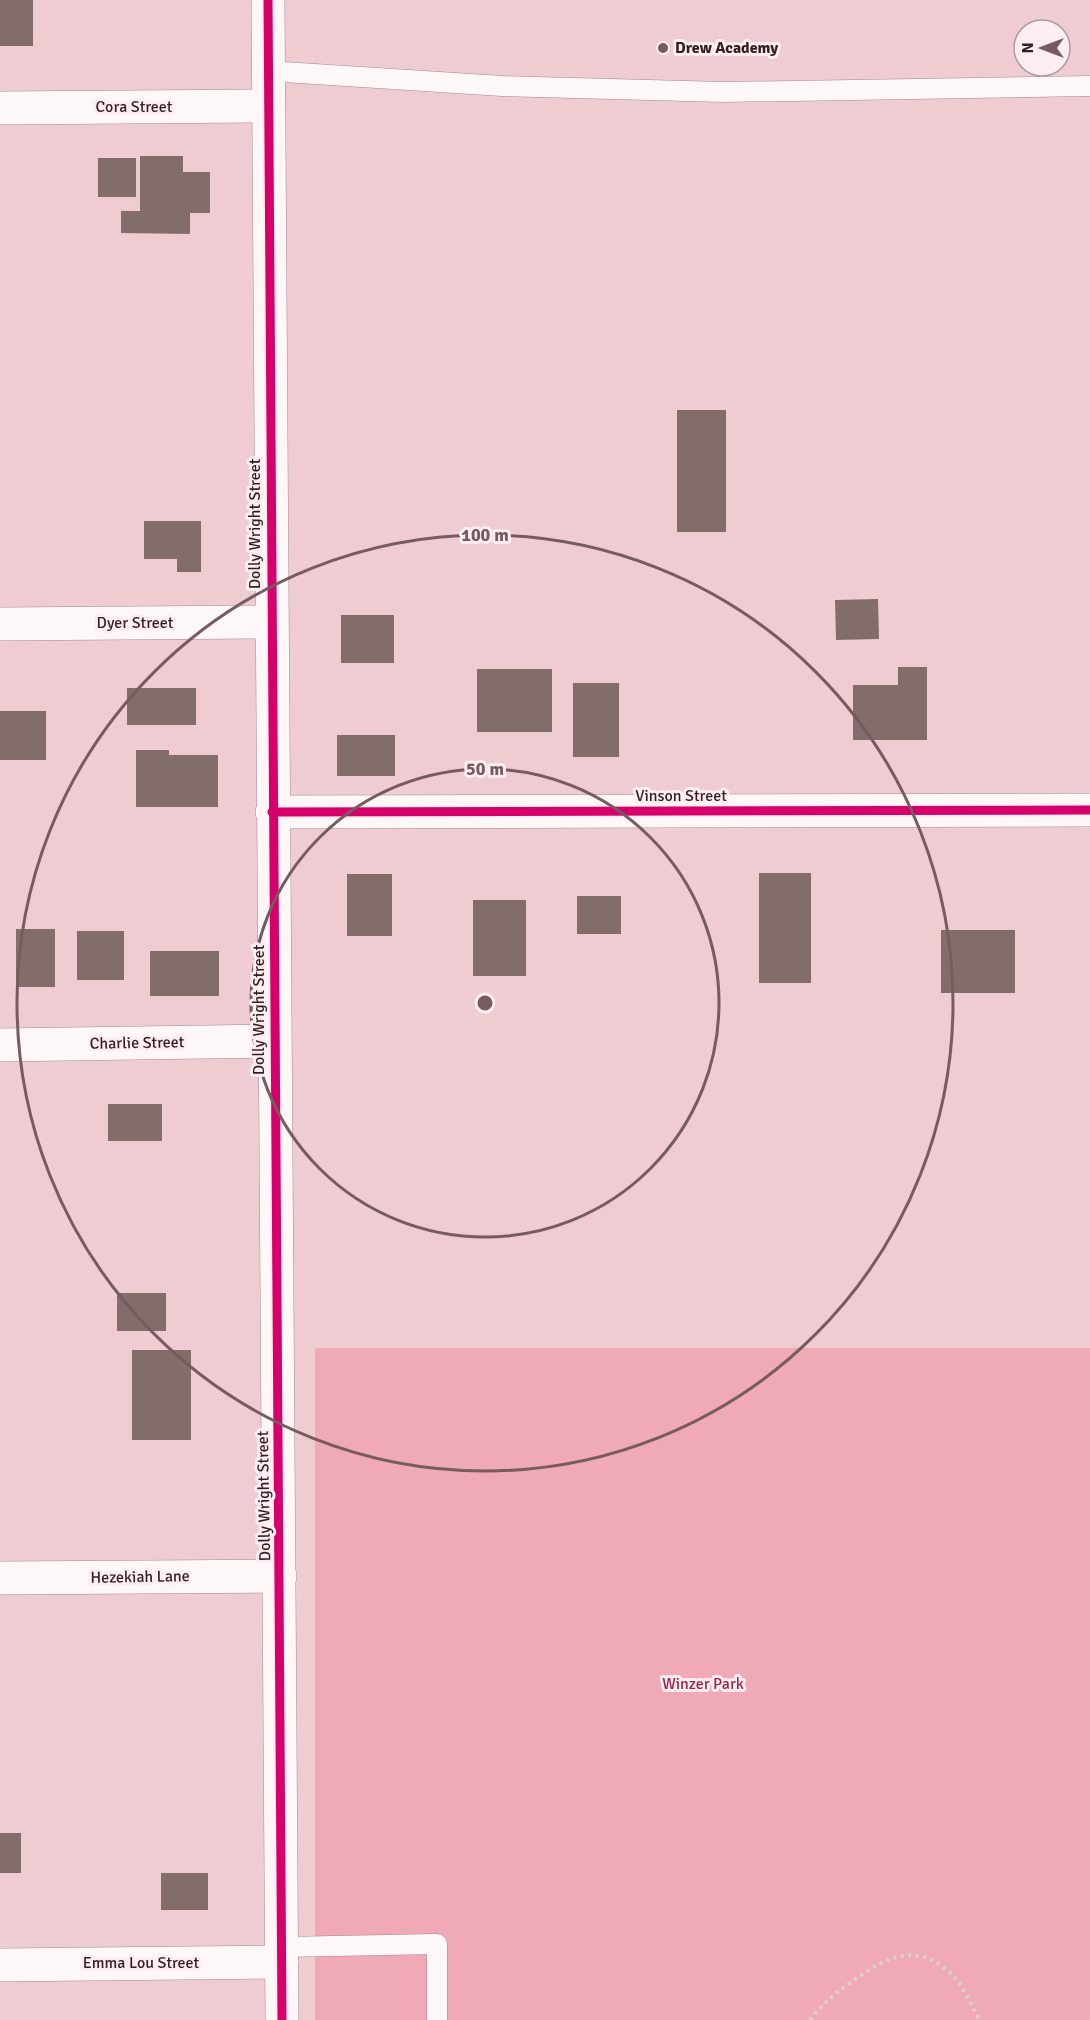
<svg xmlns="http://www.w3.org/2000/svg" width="1090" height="2020" viewBox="0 0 1090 2020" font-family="Signika,sans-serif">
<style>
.green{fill:#f0a9b6}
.building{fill:#836d6a}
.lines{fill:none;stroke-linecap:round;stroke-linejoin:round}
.lane-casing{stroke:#a3898e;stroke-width:21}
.street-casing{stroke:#a3898e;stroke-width:34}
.secondary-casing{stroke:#a3898e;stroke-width:34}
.path{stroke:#dacfd1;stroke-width:4;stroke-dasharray:3 4.5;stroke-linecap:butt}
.lane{stroke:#fdf7f8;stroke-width:20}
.street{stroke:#fdf7f8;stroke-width:33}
.secondary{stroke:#fdf7f8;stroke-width:33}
.cycleway-casing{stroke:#fceef0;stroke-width:13}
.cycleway{stroke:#d6006c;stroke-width:9}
.ring{fill:none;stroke:#765b60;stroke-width:3}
.poi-dot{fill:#765b60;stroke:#fceef0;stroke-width:2}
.labels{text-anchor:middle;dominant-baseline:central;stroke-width:6;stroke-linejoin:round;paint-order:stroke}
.poi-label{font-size:16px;font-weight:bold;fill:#351e22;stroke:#fceef0;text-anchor:start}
.street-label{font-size:16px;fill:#351e22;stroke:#fceef0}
.park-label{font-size:16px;fill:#992448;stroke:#fceef0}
.centre{fill:#765b60;stroke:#fceef0;stroke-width:3}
.ring-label{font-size:18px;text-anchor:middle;font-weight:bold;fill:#765b60;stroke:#fceef0;stroke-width:6;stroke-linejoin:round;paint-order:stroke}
</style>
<rect width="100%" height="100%" fill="#efccd2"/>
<path class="green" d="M 315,1348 L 1090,1348 L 1090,2020 L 315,2020 Z"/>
<path class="building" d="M 0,0 L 33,0 L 33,46 L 0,46 Z
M 140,156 L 183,156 L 183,172 L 210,172 L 210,213 L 190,213 L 190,234 L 121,233 L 121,211 L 140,211 Z
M 98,158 L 136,158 L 136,197 L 98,197 Z
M 677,410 L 726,410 L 726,532 L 677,532 Z
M 144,521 L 201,521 L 201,572 L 177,572 L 177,559 L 144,559 Z
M 878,599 L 879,639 L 836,640 L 835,600 Z
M 341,615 L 394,615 L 394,663 L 341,663 Z
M 898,667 L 927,667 L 927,740 L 853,740 L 853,685 L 898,685 Z
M 477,669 L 552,669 L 552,732 L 477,732 Z
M 573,683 L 619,683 L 619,757 L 573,757 Z
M 127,688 L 196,688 L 196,725 L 127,725 Z
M 0,711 L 46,711 L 46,760 L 0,760 Z
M 337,735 L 395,735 L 395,776 L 337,776 Z
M 136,750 L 169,750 L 169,755 L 218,755 L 218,807 L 136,807 Z
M 759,873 L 811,873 L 811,983 L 759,983 Z
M 347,874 L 392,874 L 392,936 L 347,936 Z
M 577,896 L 621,896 L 621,934 L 577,934 Z
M 473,900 L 526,900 L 526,976 L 473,976 Z
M 16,929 L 55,929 L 55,987 L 16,987 Z
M 941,930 L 1015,930 L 1015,993 L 941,993 Z
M 77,931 L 124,931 L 124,980 L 77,980 Z
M 150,951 L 219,951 L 219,996 L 150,996 Z
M 108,1104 L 162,1104 L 162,1141 L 108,1141 Z
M 117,1293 L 166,1293 L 166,1331 L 117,1331 Z
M 132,1350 L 191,1350 L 191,1440 L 132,1440 Z
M 0,1833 L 21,1833 L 21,1873 L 0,1873 Z
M 161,1873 L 208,1873 L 208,1910 L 161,1910 Z"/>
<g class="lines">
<g class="lane-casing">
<path id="lane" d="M 268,71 L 502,86 L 724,92 L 1090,86
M 282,1947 L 437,1944 L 437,2020"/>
</g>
<g class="street-casing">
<path id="street" d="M 0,108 L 268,106
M 0,624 L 271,622
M 272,812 L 1090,810
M 0,1045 L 274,1041
M 0,1578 L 280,1576
M 0,1965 L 282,1962"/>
</g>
<g class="secondary-casing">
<path id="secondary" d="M 268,0 L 282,2020"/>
</g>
<path class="path" d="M 810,2020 C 822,2004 835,1994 851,1982 C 882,1960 913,1941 947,1970 C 965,1985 968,2002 980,2020"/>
<use href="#lane" class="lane"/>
<use href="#street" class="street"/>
<use href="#secondary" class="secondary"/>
<g class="cycleway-casing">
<path id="cycleway" d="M 268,0 L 282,2020
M 272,812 L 1090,810"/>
</g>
<use href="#cycleway" class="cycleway"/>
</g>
<g class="ring">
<circle cx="485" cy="1003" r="234"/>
<circle cx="485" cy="1003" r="468"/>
</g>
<circle class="poi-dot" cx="663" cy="48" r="6"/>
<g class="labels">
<g class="poi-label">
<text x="675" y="48">Drew Academy</text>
</g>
<g class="street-label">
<text x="134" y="107">Cora Street</text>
<text transform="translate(255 524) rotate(-90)">Dolly Wright Street</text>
<text x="135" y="623">Dyer Street</text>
<text x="681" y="796">Vinson Street</text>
<text transform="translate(259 1010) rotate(-90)">Dolly Wright Street</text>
<text transform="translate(137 1043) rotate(-1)">Charlie Street</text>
<text transform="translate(264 1496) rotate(-91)">Dolly Wright Street</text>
<text transform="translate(140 1577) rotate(-1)">Hezekiah Lane</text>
<text x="141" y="1963">Emma Lou Street</text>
</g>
<g class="park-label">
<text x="703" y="1684">Winzer Park</text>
</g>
</g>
<circle cx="485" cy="1003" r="9" class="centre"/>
<g class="ring-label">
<text x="485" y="541">100 m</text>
<text x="485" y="775">50 m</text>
</g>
<g transform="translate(1042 48) rotate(270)"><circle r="28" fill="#fceef0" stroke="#ac9b9e" stroke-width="1.5"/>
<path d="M0-4.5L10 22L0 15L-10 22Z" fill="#765b60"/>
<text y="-9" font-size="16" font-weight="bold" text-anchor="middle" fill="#351e22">N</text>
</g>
</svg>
